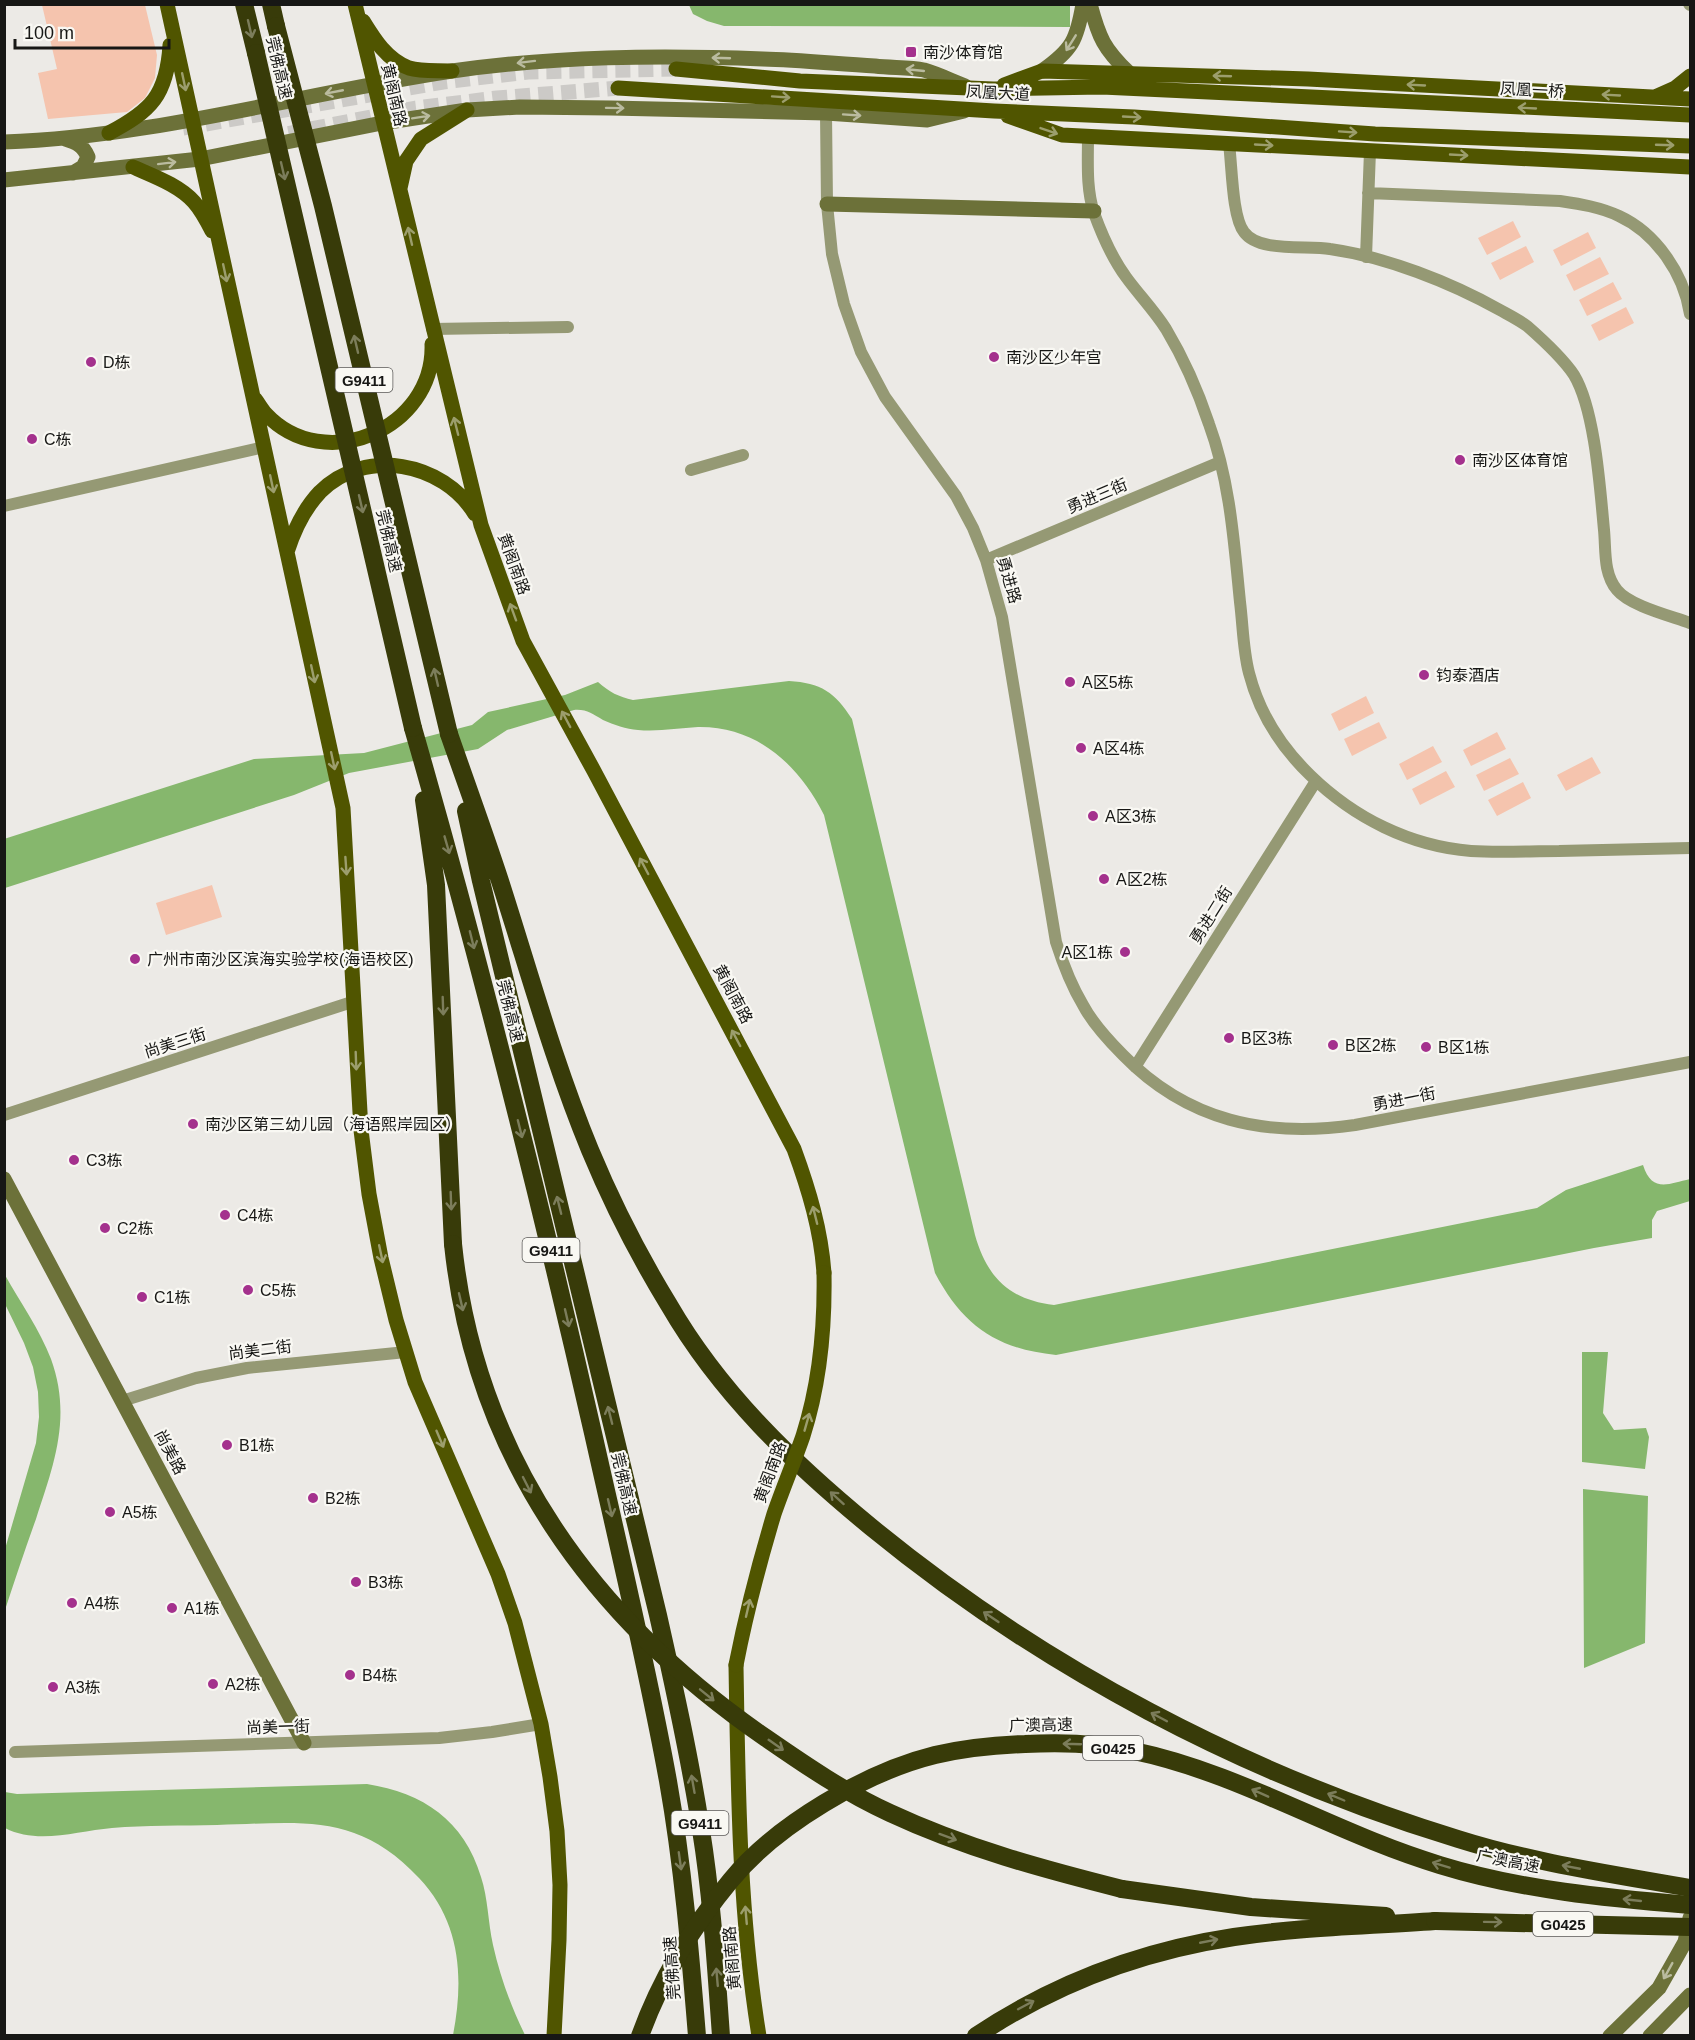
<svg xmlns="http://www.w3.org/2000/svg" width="1695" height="2040" viewBox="0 0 1695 2040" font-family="Arial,'Noto Sans SC',sans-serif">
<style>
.green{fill:#f5c4ae}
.water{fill:#86b76d}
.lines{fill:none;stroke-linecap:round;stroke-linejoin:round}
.primary-tunnel{stroke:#cccac7;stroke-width:15;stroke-dasharray:15 8;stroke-linecap:butt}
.street{stroke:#959974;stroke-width:12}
.secondary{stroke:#6c7139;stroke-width:15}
.primary{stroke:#505500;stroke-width:15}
.highway{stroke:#383b09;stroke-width:18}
.primary-bridge{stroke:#505500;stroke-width:15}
.highway-bridge{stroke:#383b09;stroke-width:18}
.oneway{stroke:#7c7d5b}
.oneway2{stroke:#babb9f}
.oneway3{stroke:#9c9e6d}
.poi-dot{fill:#a4318d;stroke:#f9f8f3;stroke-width:2}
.labels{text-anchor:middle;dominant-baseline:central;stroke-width:4.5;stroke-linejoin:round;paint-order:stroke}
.shield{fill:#f9f8f3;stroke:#5b5a58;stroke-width:1.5}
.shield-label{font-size:15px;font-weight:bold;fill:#171715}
.poi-label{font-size:16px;fill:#171715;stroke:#f9f8f3;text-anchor:start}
.street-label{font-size:16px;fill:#171715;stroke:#f9f8f3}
</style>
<rect width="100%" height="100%" fill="#eceae6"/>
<path class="green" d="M 42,5 L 145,5 L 157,55 L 155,78 L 145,98 L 127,112 L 48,119 L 38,73 L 57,69 Z
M 1513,221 L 1521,237 L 1487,255 L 1478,238 Z
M 1588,232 L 1596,248 L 1561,266 L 1553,250 Z
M 1526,246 L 1534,262 L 1500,280 L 1491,263 Z
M 1600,257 L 1609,274 L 1574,291 L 1566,275 Z
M 1613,282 L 1622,299 L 1587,316 L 1579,300 Z
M 1626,307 L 1634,323 L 1599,341 L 1591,325 Z
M 1366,696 L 1374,713 L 1339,731 L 1331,714 Z
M 1379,722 L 1387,738 L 1352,756 L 1344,739 Z
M 1497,732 L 1506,749 L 1471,766 L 1463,750 Z
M 1433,746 L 1442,762 L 1407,780 L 1399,764 Z
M 1592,757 L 1601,773 L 1566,791 L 1557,775 Z
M 1510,758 L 1519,774 L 1484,791 L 1476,775 Z
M 1446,771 L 1455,787 L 1420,805 L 1412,789 Z
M 1523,782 L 1531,798 L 1497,816 L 1488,800 Z
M 212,885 L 222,917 L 166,935 L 156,903 Z"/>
<path class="water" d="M 689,5 L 1070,5 L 1070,27 L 724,26 L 707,21 L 693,14 Z
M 789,681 C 821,683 835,692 852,719 L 975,1235 C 987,1277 1009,1300 1054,1305 L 1537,1208 L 1566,1190 L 1643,1165 C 1652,1193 1668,1184 1690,1179 L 1690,1201 L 1657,1211 L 1652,1220 L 1652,1238 L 1594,1248 L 1056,1355 C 997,1349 963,1326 935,1273 L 824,815 C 799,765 757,726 698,727 C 678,728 658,732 638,730 C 626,729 614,725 603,720 C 592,714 587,709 574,710 L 507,730 L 478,749 L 349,773 L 294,795 L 5,888 L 4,839 L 254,759 L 364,753 L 472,725 L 488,712 L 565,695 L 598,682 C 609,692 619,697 633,700 Z
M 5,1275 C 20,1302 40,1330 51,1359 C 72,1417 54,1464 36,1519 C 25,1549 15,1580 5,1610 L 5,1549 L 36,1443 L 39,1417 L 38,1392 L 33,1367 L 24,1343 L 5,1304 Z
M 1582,1352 L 1608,1352 L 1603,1413 L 1614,1430 L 1646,1428 L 1649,1437 L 1645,1469 L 1582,1462 Z
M 1583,1489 L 1648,1496 L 1645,1643 L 1584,1668 Z
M 367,1784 C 423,1793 464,1820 481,1877 C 488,1898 488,1922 493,1945 C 500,1976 511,2007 525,2035 L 453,2035 C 464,1979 461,1922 419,1878 C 357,1811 299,1823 217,1825 C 182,1826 146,1825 112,1828 C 77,1831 38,1845 5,1828 L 5,1792 L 17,1794 Z"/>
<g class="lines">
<path class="primary-tunnel" d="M 183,128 L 443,82 L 528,72 L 676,69
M 266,138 L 416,108 L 497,98 L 618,88"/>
<path class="street" d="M 1689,4 L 1690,5
M 826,113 L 827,204 L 832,254 L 844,304 L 861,352 L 885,397 L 956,496 L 973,528 L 986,560 L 1002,617 L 1056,942 C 1063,964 1071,985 1083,1005 C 1093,1024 1108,1040 1123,1055 C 1187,1121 1266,1138 1355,1125 L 1690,1062
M 1088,136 C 1088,162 1086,188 1094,213 C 1102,235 1112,258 1126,277 C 1139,295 1154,310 1166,329 C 1184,359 1198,391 1209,424 C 1230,481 1234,542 1240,602 C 1243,626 1243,650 1249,673 C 1259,712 1281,747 1310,775 C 1354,818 1410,846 1471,851 C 1500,853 1530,851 1559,851 C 1603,850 1647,849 1690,848
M 1229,144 C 1232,165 1232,217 1244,232 C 1259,253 1307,245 1330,249 C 1386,257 1450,282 1500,310 C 1509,315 1519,320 1527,326 C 1543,340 1562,357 1574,375 C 1595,410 1600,488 1604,530 C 1606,550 1603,573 1617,590 C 1630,606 1671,616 1690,623
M 1368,193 L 1560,201 C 1580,204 1600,207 1619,216 C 1656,233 1684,274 1690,314
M 1366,257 L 1370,151
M 432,329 L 568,327
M 691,470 L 743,455
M 4,506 L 264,447
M 986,560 L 1220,462
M 1135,1067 L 1316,781
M 4,1115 L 355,1001
M 122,1401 L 196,1378 L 247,1368 L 406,1352
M 15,1752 L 439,1738 L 492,1732 L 541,1724"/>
<path class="secondary" d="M 1090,4 C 1099,38 1104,49 1129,73
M 1042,71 C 1072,50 1077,40 1083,4
M 65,139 C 77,143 83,145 88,157 L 83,167 L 73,173
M 4,142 C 156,137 303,93 452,71 C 557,56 658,55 763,59 C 801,60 838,64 875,66 C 891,68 909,67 924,70 C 938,74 952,81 965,86
M 4,180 L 200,159 L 382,123 L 467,110 L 520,107 L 611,108 L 826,113 L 927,120 L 964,111
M 827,204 L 1094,211
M 4,1179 L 304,1743
M 1610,2036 L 1659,1988 L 1685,1942 L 1690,1918
M 1650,2036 L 1690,1995"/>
<path class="primary" d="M 167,4 L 343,808 L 361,1130 L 369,1194 L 381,1258 L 396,1320 L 415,1382 L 498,1574 L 515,1623 L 541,1724 L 550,1777 L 557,1831 L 560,1885 L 559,1940 L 554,2036
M 355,4 L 481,525 L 523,641 L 594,771 L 794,1149 C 809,1190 821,1230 824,1273
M 363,21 C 374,39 387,60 409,68 C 422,72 439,70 452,71
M 676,69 L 800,81 L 993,89 L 1102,87 L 1690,115
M 1004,85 L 1042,71 L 1308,79 L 1690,99
M 618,88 L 994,111 L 1134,117 L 1375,134 L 1690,146
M 1657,96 L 1675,88 L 1690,76
M 1008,116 L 1062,135 L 1690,167
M 109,133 C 151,111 167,95 170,45
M 133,167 C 153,176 179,185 194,202 C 202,211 207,221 212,231
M 400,188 L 406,161 L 421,139 L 467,110
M 255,399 C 259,404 262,410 266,414 C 324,476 435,429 432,344
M 287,552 C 294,530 303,510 320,492 C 365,447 443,462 475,514
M 736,1665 C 738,1789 739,1913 759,2036"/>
<path class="highway" d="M 244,4 L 256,53
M 271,4 L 276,26
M 413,728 C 480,961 539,1196 593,1433 C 619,1549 647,1665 668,1781 C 683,1866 690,1950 697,2036
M 449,734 C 466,783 484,832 500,881 C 529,971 554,1063 590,1150 C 612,1203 639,1256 669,1305 C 720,1393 793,1463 871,1527 C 1043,1668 1245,1774 1458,1839 C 1534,1863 1612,1874 1690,1888
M 424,800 L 436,885 L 453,1244
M 466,811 L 481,881 L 658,1615 C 674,1686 690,1758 701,1830 C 712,1898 716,1967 721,2036
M 1122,1889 L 1251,1907 L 1386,1916
M 976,2036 C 1054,1984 1141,1951 1234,1937 C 1300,1927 1368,1926 1435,1921"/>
<path class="primary-bridge" d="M 736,1665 C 746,1614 759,1564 774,1514 C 783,1488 794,1462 803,1436 C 820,1383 825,1328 824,1273"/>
<path class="highway-bridge" d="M 276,26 L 323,206 L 449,734
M 256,53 L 413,728
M 453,1244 C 475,1457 593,1619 766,1738 C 805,1765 846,1793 890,1813 C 965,1848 1043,1869 1122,1889
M 1435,1921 L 1690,1927
M 640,2036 C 661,1978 692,1927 731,1880 C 776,1825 866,1772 935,1755 C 965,1748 995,1745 1025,1744 C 1061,1742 1098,1743 1134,1751 C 1240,1773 1336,1834 1440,1865 C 1521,1890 1607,1898 1690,1905"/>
</g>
<defs><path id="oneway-shaft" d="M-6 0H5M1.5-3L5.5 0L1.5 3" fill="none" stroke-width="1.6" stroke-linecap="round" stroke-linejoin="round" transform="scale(1.5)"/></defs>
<g class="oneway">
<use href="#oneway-shaft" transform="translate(250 29) rotate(77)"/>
<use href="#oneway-shaft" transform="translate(283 171) rotate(77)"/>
<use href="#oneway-shaft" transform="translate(356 344) rotate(-103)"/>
<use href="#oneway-shaft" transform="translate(361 504) rotate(77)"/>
<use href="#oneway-shaft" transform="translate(436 677) rotate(-103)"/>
<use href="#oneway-shaft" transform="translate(447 845) rotate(74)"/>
<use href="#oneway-shaft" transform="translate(472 940) rotate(76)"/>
<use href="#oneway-shaft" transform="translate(443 1006) rotate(88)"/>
<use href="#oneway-shaft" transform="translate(520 1129) rotate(76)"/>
<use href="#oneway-shaft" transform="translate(451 1201) rotate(88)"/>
<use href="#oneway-shaft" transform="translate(559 1205) rotate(-104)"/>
<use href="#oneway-shaft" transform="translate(461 1302) rotate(77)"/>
<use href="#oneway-shaft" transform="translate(567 1318) rotate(77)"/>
<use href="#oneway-shaft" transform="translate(610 1415) rotate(-104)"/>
<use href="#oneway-shaft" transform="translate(527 1485) rotate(63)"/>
<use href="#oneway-shaft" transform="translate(837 1498) rotate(-138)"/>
<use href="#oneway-shaft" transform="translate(610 1508) rotate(77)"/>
<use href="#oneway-shaft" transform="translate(991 1617) rotate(-146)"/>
<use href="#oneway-shaft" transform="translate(707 1695) rotate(39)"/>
<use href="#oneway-shaft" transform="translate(1159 1717) rotate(-152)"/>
<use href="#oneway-shaft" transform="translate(1072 1744) rotate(-178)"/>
<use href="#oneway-shaft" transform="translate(776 1745) rotate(35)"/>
<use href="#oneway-shaft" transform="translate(693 1784) rotate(-100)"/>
<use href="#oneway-shaft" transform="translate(1260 1793) rotate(-156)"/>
<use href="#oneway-shaft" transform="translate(1336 1797) rotate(-157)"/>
<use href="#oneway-shaft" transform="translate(948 1837) rotate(20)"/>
<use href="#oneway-shaft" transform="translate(680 1861) rotate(82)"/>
<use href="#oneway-shaft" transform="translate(1441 1865) rotate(-163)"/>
<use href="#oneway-shaft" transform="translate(1571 1867) rotate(-169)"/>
<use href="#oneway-shaft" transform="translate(1632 1900) rotate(-174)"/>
<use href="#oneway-shaft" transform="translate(1493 1922) rotate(1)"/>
<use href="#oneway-shaft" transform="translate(1209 1941) rotate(-11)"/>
<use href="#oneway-shaft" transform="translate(717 1977) rotate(-95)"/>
<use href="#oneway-shaft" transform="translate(1026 2005) rotate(-28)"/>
</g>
<g class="oneway2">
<use href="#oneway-shaft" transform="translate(1071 43) rotate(122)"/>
<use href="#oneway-shaft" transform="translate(721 58) rotate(-178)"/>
<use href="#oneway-shaft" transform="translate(526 62) rotate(173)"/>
<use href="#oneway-shaft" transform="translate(915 70) rotate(-174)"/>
<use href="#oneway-shaft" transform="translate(334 92) rotate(169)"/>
<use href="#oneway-shaft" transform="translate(615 108) rotate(1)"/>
<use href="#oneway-shaft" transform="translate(852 115) rotate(4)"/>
<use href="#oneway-shaft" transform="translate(421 117) rotate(-9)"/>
<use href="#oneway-shaft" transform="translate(167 163) rotate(-7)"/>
<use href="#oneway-shaft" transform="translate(1668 1971) rotate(119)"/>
</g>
<g class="oneway3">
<use href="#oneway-shaft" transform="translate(1222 76) rotate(-178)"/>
<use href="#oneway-shaft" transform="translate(184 82) rotate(78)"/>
<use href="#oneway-shaft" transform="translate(1416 85) rotate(-177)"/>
<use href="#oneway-shaft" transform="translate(1611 95) rotate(-177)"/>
<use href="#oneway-shaft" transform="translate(781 97) rotate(4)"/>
<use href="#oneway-shaft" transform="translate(1527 108) rotate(-177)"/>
<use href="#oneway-shaft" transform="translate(1132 117) rotate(3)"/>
<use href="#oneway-shaft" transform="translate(1049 131) rotate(19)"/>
<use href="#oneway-shaft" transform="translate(1348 132) rotate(4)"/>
<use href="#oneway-shaft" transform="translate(1264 145) rotate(3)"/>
<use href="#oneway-shaft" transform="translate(1665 145) rotate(2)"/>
<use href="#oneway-shaft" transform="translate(1459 155) rotate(3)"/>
<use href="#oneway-shaft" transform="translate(410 236) rotate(-103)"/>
<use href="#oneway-shaft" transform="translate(225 273) rotate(78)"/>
<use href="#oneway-shaft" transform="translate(456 426) rotate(-104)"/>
<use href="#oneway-shaft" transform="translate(272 484) rotate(78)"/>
<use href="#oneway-shaft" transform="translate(513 612) rotate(-110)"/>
<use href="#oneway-shaft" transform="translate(313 674) rotate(78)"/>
<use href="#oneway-shaft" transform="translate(566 719) rotate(-118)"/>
<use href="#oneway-shaft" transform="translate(333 761) rotate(78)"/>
<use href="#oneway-shaft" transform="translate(346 866) rotate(86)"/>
<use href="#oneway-shaft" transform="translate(644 866) rotate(-118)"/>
<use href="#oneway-shaft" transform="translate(736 1038) rotate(-118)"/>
<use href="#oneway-shaft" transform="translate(356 1061) rotate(88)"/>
<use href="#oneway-shaft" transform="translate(815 1215) rotate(-104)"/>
<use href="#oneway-shaft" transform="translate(381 1254) rotate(78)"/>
<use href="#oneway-shaft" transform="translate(807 1422) rotate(-74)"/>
<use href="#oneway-shaft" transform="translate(440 1439) rotate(67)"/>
<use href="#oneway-shaft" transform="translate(748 1608) rotate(-77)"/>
<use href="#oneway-shaft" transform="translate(746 1915) rotate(-95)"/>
</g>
<g class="poi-dot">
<rect x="905" y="46" width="12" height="12" rx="3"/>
<circle cx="994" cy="357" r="6"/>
<circle cx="91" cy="362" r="6"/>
<circle cx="32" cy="439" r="6"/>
<circle cx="1460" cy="460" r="6"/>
<circle cx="1424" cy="675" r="6"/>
<circle cx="1070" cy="682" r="6"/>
<circle cx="1081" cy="748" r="6"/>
<circle cx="1093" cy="816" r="6"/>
<circle cx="1104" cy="879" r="6"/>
<circle cx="1125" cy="952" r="6"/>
<circle cx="135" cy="959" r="6"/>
<circle cx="1229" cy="1038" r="6"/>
<circle cx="1333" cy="1045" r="6"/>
<circle cx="1426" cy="1047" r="6"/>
<circle cx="193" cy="1124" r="6"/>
<circle cx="74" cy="1160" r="6"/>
<circle cx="225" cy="1215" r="6"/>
<circle cx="105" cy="1228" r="6"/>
<circle cx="248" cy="1290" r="6"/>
<circle cx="142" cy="1297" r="6"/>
<circle cx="227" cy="1445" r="6"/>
<circle cx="313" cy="1498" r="6"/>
<circle cx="110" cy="1512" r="6"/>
<circle cx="356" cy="1582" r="6"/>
<circle cx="72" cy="1603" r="6"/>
<circle cx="172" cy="1608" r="6"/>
<circle cx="350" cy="1675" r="6"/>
<circle cx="213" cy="1684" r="6"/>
<circle cx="53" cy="1687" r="6"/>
</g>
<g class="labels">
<g class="shield">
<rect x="335.5" y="368" width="57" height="24" rx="4.5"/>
<rect x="522.5" y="1238" width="57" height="24" rx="4.5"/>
<rect x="1083" y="1736" width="60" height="24" rx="4.5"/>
<rect x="671.5" y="1811" width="57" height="24" rx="4.5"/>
<rect x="1533" y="1912" width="60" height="24" rx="4.5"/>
</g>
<g class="shield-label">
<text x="364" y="380">G9411</text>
<text x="551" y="1250">G9411</text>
<text x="1113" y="1748">G0425</text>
<text x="700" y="1823">G9411</text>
<text x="1563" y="1924">G0425</text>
</g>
<g class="poi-label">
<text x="923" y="52">南沙体育馆</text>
<text x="1006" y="357">南沙区少年宫</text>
<text x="103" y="362">D栋</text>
<text x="44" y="439">C栋</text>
<text x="1472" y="460">南沙区体育馆</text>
<text x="1436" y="675">钧泰酒店</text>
<text x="1082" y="682">A区5栋</text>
<text x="1093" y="748">A区4栋</text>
<text x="1105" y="816">A区3栋</text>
<text x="1116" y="879">A区2栋</text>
<text x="1113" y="952" text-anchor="end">A区1栋</text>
<text x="147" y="959">广州市南沙区滨海实验学校(海语校区)</text>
<text x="1241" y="1038">B区3栋</text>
<text x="1345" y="1045">B区2栋</text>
<text x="1438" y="1047">B区1栋</text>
<text x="205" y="1124">南沙区第三幼儿园（海语熙岸园区）</text>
<text x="86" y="1160">C3栋</text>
<text x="237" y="1215">C4栋</text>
<text x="117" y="1228">C2栋</text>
<text x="260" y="1290">C5栋</text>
<text x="154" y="1297">C1栋</text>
<text x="239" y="1445">B1栋</text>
<text x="325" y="1498">B2栋</text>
<text x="122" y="1512">A5栋</text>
<text x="368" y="1582">B3栋</text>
<text x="84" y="1603">A4栋</text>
<text x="184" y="1608">A1栋</text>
<text x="362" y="1675">B4栋</text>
<text x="225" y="1684">A2栋</text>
<text x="65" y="1687">A3栋</text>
</g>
<g class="street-label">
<text transform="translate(279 68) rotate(77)">莞佛高速</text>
<text transform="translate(1532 90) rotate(3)">凤凰一桥</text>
<text transform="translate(998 93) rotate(3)">凤凰大道</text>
<text transform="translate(394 95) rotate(77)">黄阁南路</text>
<text transform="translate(1097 496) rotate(-23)">勇进三街</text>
<text transform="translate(389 541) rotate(77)">莞佛高速</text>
<text transform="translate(514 564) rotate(70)">黄阁南路</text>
<text transform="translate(1009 580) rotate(74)">勇进路</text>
<text transform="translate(1211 915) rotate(-58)">勇进二街</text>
<text transform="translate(733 994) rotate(62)">黄阁南路</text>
<text transform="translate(510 1011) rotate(76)">莞佛高速</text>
<text transform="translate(175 1043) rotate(-18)">尚美三街</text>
<text transform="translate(1404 1099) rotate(-11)">勇进一街</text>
<text transform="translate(260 1350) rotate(-7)">尚美二街</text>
<text transform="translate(170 1452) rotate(62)">尚美路</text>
<text transform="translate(770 1472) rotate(-70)">黄阁南路</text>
<text transform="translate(624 1484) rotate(77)">莞佛高速</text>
<text transform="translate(1041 1725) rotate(-1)">广澳高速</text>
<text transform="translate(278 1727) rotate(-2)">尚美一街</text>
<text transform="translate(1508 1861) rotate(11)">广澳高速</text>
<text transform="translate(732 1958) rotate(-95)">黄阁南路</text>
<text transform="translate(672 1968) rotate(-94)">莞佛高速</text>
</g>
</g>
<rect width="1695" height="2040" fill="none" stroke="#171715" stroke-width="12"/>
<path d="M15 39v9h154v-9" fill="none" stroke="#171715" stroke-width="3"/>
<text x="24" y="39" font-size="18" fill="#171715" stroke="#f9f8f3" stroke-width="4.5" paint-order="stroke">100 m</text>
</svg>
